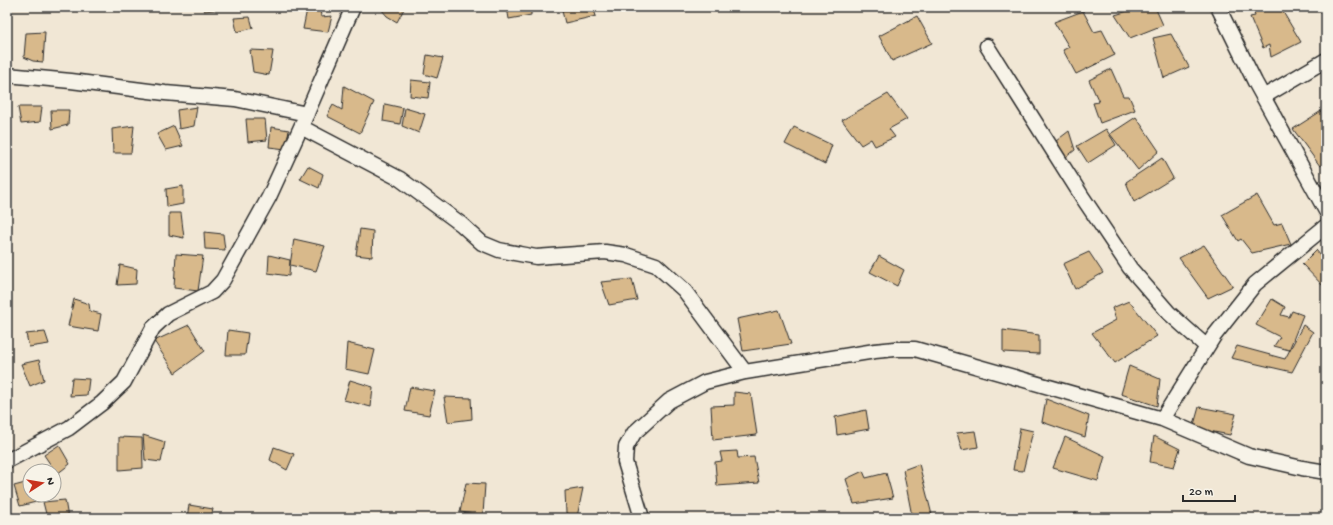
<svg xmlns="http://www.w3.org/2000/svg" width="1333" height="525" viewBox="0 0 1333 525" font-family="'Gochi Hand',sans-serif">
<style>
.building{fill:#d8b98b;stroke:#2b2b2b}
.lines{fill:none;stroke-linecap:round;stroke-linejoin:round}
.minor-casing{stroke:#2b2b2b;stroke-width:17}
.minor{stroke:#f7f3e8;stroke-width:14}
</style>
<rect width="100%" height="100%" fill="#f1e7d5"/>
<filter id="ink" filterUnits="userSpaceOnUse"><feTurbulence type="fractalNoise" baseFrequency=".025" numOctaves="2"/><feDisplacementMap in="SourceGraphic" scale="8" xChannelSelector="R" yChannelSelector="G"/><feConvolveMatrix kernelMatrix="1 2 1 2 8 2 1 2 1" color-interpolation-filters="sRGB"/></filter>
<g filter="url(#ink)">
<path class="building" d="M 204,7 L 246,7 L 204,11 Z
M 312,7 L 320,8 L 321,17 L 332,16 L 328,32 L 303,29 L 307,9 Z
M 382,7 L 405,7 L 397,22 L 387,16 L 381,9 Z
M 507,7 L 531,7 L 531,15 L 509,19 Z
M 561,7 L 593,7 L 596,16 L 565,23 Z
M 1141,7 L 1155,7 L 1163,25 L 1130,38 L 1115,15 Z
M 1252,7 L 1280,7 L 1301,42 L 1271,57 L 1269,45 L 1263,48 L 1250,17 L 1255,16 Z
M 1083,11 L 1094,32 L 1102,30 L 1115,55 L 1076,74 L 1063,50 L 1069,47 L 1054,22 Z
M 917,16 L 932,43 L 892,61 L 879,36 Z
M 250,17 L 253,28 L 237,32 L 234,18 Z
M 45,32 L 43,62 L 33,61 L 24,57 L 26,33 Z
M 1171,34 L 1189,67 L 1164,78 L 1153,38 Z
M 250,50 L 273,51 L 269,75 L 253,72 Z
M 427,55 L 443,58 L 437,78 L 424,74 Z
M 1111,69 L 1123,96 L 1129,96 L 1135,110 L 1100,123 L 1093,103 L 1099,102 L 1089,80 Z
M 411,80 L 430,82 L 428,98 L 410,96 Z
M 344,86 L 374,102 L 360,133 L 327,116 L 333,105 L 342,110 Z
M 888,94 L 907,119 L 889,129 L 895,137 L 875,146 L 871,139 L 861,145 L 842,120 Z
M 385,104 L 403,108 L 400,124 L 383,121 Z
M 18,107 L 42,107 L 40,122 L 21,124 Z
M 197,107 L 194,126 L 179,129 L 177,110 Z
M 405,108 L 425,114 L 419,133 L 402,126 Z
M 1326,108 L 1326,162 L 1320,166 L 1293,129 Z
M 51,110 L 69,110 L 68,125 L 52,129 Z
M 1136,117 L 1159,151 L 1138,170 L 1110,134 Z
M 246,119 L 265,119 L 267,140 L 248,142 Z
M 134,126 L 131,153 L 113,153 L 112,129 Z
M 174,126 L 183,146 L 166,150 L 157,134 Z
M 271,127 L 289,130 L 286,149 L 269,147 Z
M 794,127 L 832,145 L 825,164 L 785,144 Z
M 1106,129 L 1116,145 L 1088,163 L 1077,146 Z
M 1069,131 L 1075,150 L 1066,157 L 1056,141 Z
M 1162,158 L 1173,178 L 1134,202 L 1126,182 Z
M 308,166 L 323,174 L 319,188 L 300,179 Z
M 183,186 L 183,204 L 167,207 L 166,189 Z
M 1257,195 L 1274,225 L 1282,223 L 1291,244 L 1252,253 L 1241,239 L 1238,241 L 1222,215 Z
M 169,213 L 181,213 L 184,238 L 169,235 Z
M 360,229 L 373,231 L 372,257 L 356,255 Z
M 204,232 L 223,234 L 225,250 L 205,249 Z
M 294,239 L 325,246 L 316,271 L 290,265 Z
M 7,242 L 11,242 L 8,261 L 7,261 Z
M 1204,245 L 1233,286 L 1208,298 L 1179,258 Z
M 1316,250 L 1326,262 L 1326,289 L 1302,264 Z
M 1089,252 L 1103,273 L 1075,289 L 1063,264 Z
M 176,254 L 203,256 L 198,291 L 174,288 Z
M 269,255 L 290,260 L 289,276 L 268,273 Z
M 879,256 L 904,270 L 897,286 L 870,272 Z
M 120,265 L 137,269 L 136,284 L 117,285 Z
M 632,279 L 637,300 L 609,305 L 601,282 Z
M 74,299 L 89,304 L 90,311 L 101,314 L 98,331 L 68,326 Z
M 1272,299 L 1285,307 L 1281,315 L 1289,317 L 1292,311 L 1303,315 L 1289,350 L 1274,346 L 1280,337 L 1256,325 Z
M 1129,301 L 1157,336 L 1115,363 L 1092,333 L 1116,320 L 1112,308 Z
M 779,310 L 791,344 L 743,351 L 737,319 Z
M 189,325 L 205,351 L 175,373 L 154,341 Z
M 1303,325 L 1313,332 L 1292,372 L 1231,358 L 1237,346 L 1285,359 Z
M 228,330 L 248,333 L 245,355 L 226,355 Z
M 1003,330 L 1039,335 L 1039,354 L 1003,352 Z
M 45,332 L 49,344 L 29,347 L 26,334 Z
M 347,343 L 375,350 L 369,374 L 345,369 Z
M 39,360 L 44,380 L 30,386 L 21,364 Z
M 1129,366 L 1160,379 L 1157,406 L 1121,394 Z
M 72,378 L 89,379 L 87,395 L 70,396 Z
M 350,380 L 373,387 L 371,407 L 344,400 Z
M 410,387 L 435,391 L 429,415 L 405,411 Z
M 734,392 L 751,394 L 757,435 L 713,440 L 711,406 L 734,405 Z
M 444,397 L 471,398 L 472,419 L 448,422 Z
M 1046,399 L 1089,416 L 1085,437 L 1042,422 Z
M 1199,407 L 1236,414 L 1230,435 L 1193,428 Z
M 866,410 L 869,429 L 837,435 L 835,417 Z
M 1020,428 L 1033,431 L 1023,471 L 1013,470 Z
M 975,431 L 978,447 L 962,450 L 957,433 Z
M 143,435 L 165,442 L 161,462 L 145,460 Z
M 1154,436 L 1180,449 L 1174,467 L 1150,462 Z
M 119,437 L 142,438 L 143,468 L 119,470 Z
M 1065,437 L 1105,456 L 1098,481 L 1053,468 Z
M 59,445 L 70,464 L 57,474 L 44,455 Z
M 274,447 L 294,454 L 287,470 L 270,460 Z
M 737,451 L 738,458 L 754,457 L 759,483 L 717,486 L 715,462 L 722,461 L 720,452 Z
M 919,464 L 932,515 L 912,516 L 903,470 Z
M 863,471 L 866,478 L 886,473 L 893,498 L 854,504 L 846,479 Z
M 29,482 L 30,484 L 30,495 L 36,495 L 40,501 L 20,506 L 14,486 Z
M 466,483 L 485,484 L 483,515 L 460,512 Z
M 583,488 L 577,517 L 566,513 L 565,491 Z
M 65,500 L 68,518 L 47,518 L 43,502 Z
M 189,505 L 213,509 L 211,518 L 187,518 Z
M 1075,513 L 1091,516 L 1090,518 L 1072,518 Z"/>
<g class="lines">
<g class="minor-casing">
<path id="minor" d="M 1218,7 L 1255,82 L 1326,211
M 987,46 L 1083,198 L 1130,268 L 1169,313 L 1207,347
M 7,75 L 71,81 L 165,93 L 235,99 L 307,114
M 1263,97 L 1326,60
M 301,127 L 400,179 L 461,224 L 482,243 L 499,250 L 536,257 L 605,252 L 626,255 L 656,265 L 684,290 L 745,372
M 1162,419 L 1249,456 L 1302,468 L 1326,472
M 7,461 L 69,428 L 102,403 L 124,382 L 153,328 L 168,314 L 212,292 L 223,280 L 269,197 L 301,127 L 353,7
M 642,518 L 625,462 L 626,447 L 634,433 L 669,401 L 705,382 L 745,372 L 875,351 L 895,349 L 915,349 L 1162,419 L 1214,336 L 1255,284 L 1326,226"/>
</g>
<use href="#minor" class="minor"/>
</g>
</g>
<rect width="1333" height="525" fill="none" stroke="#f7f3e8" stroke-width="24"/>
<rect x="12" y="12" width="1309" height="501" fill="none" stroke="#2b2b2b" stroke-width="1.5" filter="url(#ink)"/>
<g transform="translate(42 483) rotate(78)"><circle r="19" fill="#f7f3e8" stroke="#a5a39c"/>
<path d="M0-3L7 15L0 10L-7 15Z" fill="#c8321e"/>
<text y="-6" font-size="11" font-weight="bold" text-anchor="middle" fill="#2b2b2b">N</text>
</g>
<path d="M1183 495v6h52v-6" fill="none" stroke="#2b2b2b" stroke-width="2"/>
<text x="1189" y="495" font-size="12" fill="#2b2b2b" stroke="#f7f3e8" stroke-width="3" paint-order="stroke">20 m</text>
</svg>
